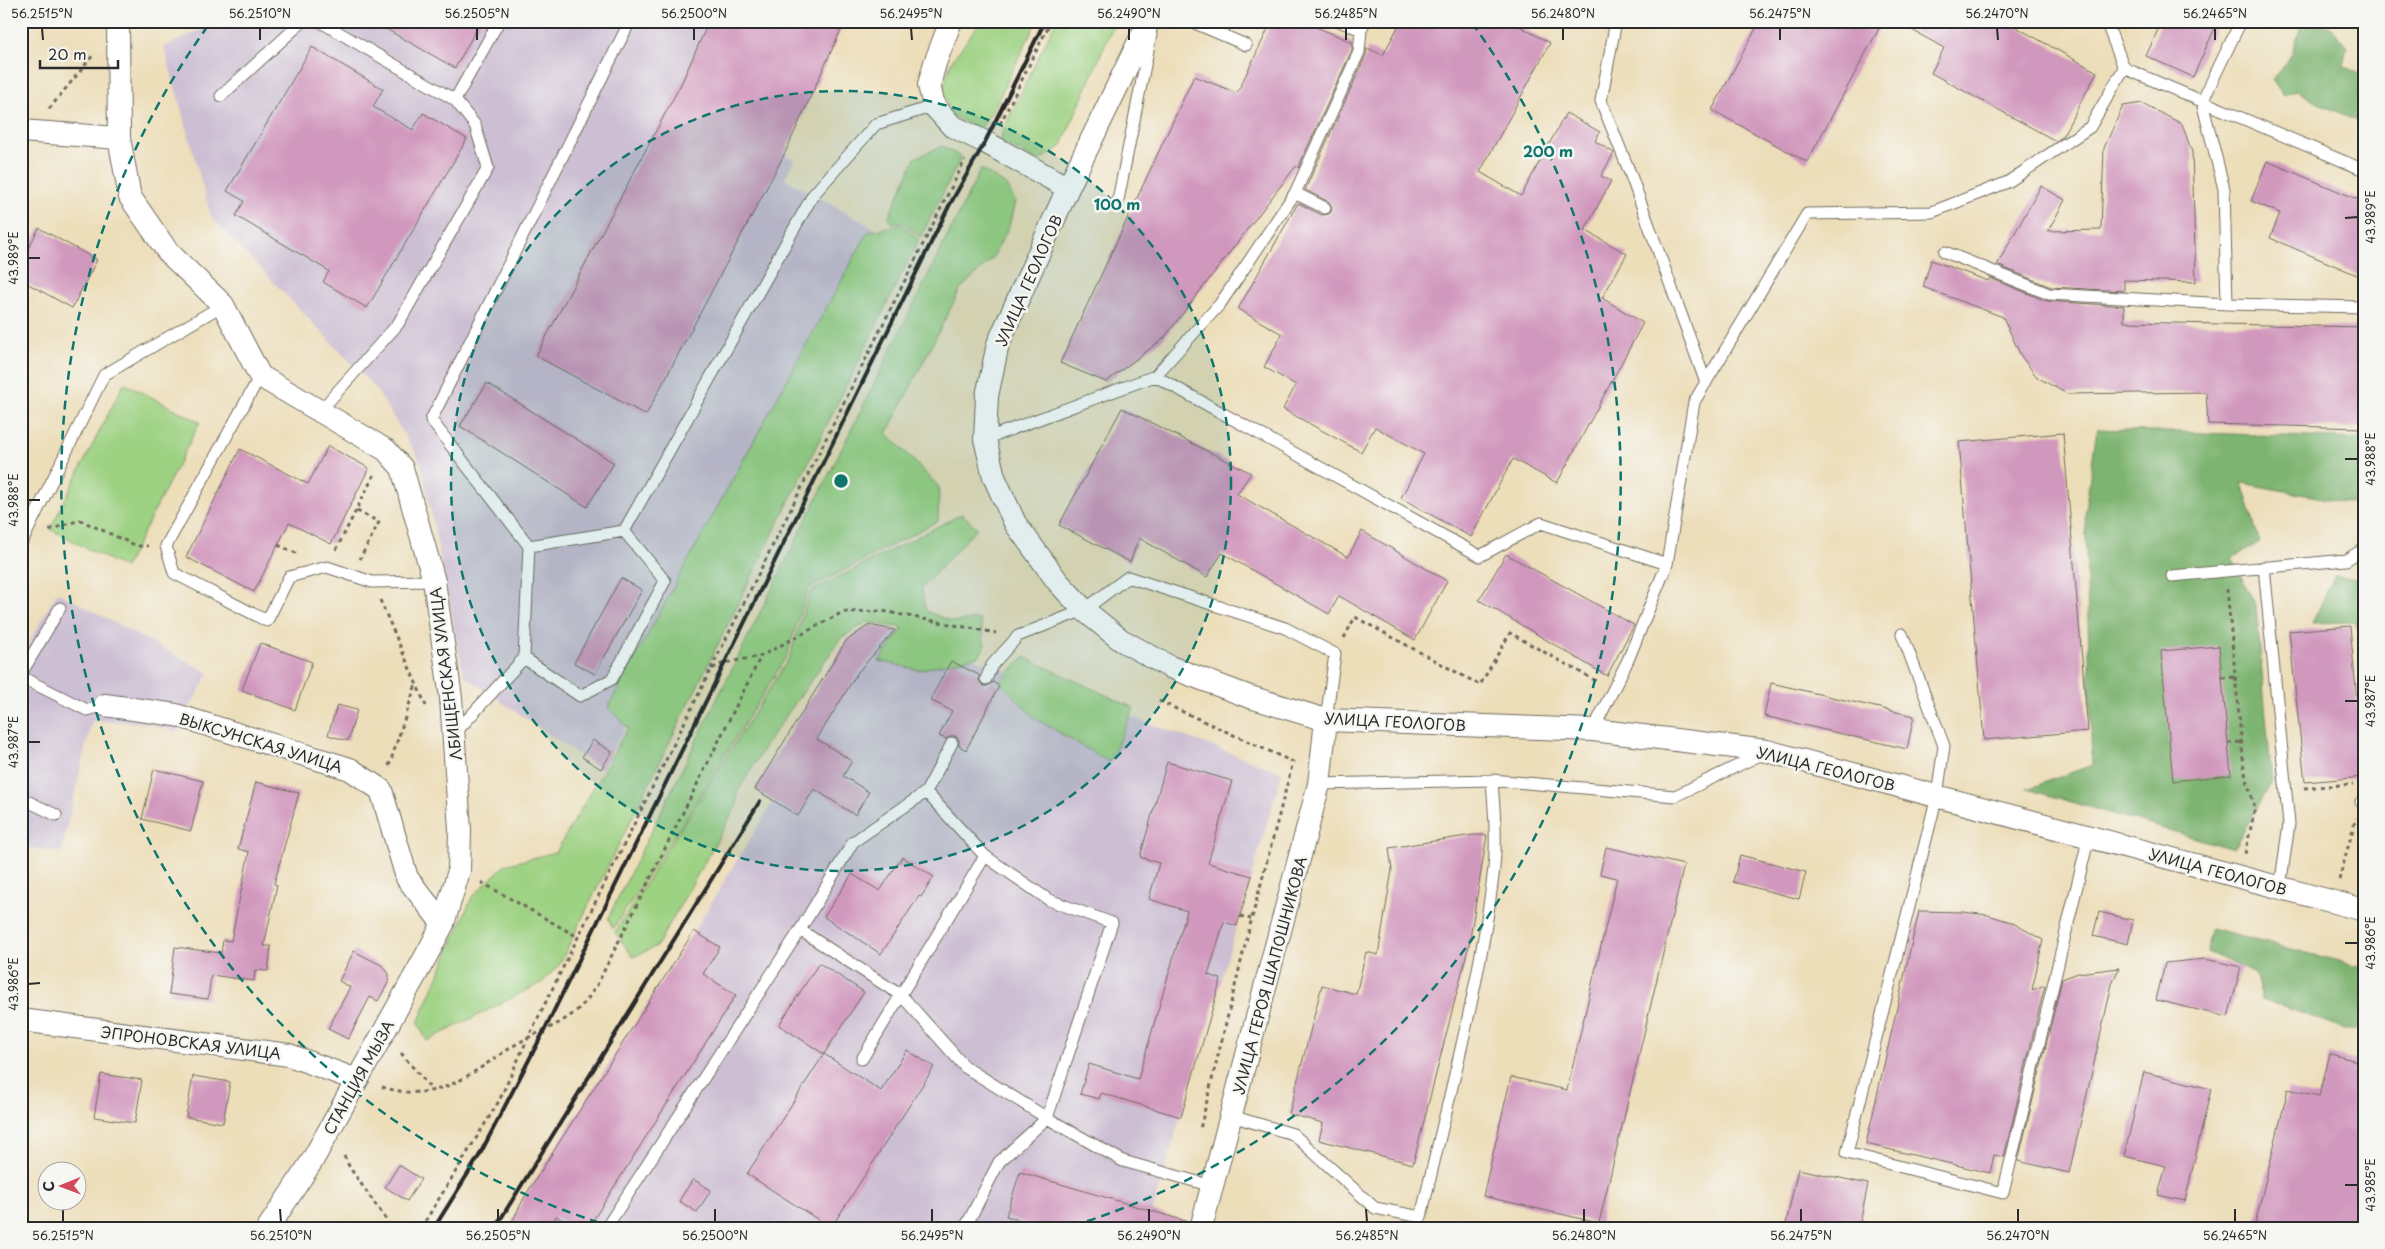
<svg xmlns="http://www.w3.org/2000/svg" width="2385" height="1249" viewBox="0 0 2385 1249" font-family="'Playpen Sans',sans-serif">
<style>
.industrial{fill:#ccbed3}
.green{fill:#9ed283;stroke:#647e57}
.forest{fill:#7eb471;stroke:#54704e}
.building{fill:#d198be}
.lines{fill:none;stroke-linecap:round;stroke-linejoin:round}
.service-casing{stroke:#6f6a5d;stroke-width:13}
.minor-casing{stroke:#6f6a5d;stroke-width:24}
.path{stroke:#6f6a5d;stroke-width:3;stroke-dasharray:4 4;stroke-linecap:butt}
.service{stroke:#fff;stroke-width:11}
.minor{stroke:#fff;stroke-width:22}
.rail{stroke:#2b2b2b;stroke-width:4}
.ticks{fill:none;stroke:#2b2b2b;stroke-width:2}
.ring{fill:none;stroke:#0f766e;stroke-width:2.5;stroke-dasharray:9 6}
.labels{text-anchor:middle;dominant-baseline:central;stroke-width:5;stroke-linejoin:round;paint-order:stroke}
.street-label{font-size:15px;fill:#2b2b2b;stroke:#f6f6f2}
.centre{fill:#0f766e;stroke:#f6f6f2;stroke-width:2.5}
.ring-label{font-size:15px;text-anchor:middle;font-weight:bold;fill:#0f766e;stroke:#f6f6f2;stroke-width:5;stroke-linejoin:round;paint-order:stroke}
.neatline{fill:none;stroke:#2b2b2b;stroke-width:2}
.ticks-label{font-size:12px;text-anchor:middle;fill:#2b2b2b}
</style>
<rect width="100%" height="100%" fill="#f6f6f2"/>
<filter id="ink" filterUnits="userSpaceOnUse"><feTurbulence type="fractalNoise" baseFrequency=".02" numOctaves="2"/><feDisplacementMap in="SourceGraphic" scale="10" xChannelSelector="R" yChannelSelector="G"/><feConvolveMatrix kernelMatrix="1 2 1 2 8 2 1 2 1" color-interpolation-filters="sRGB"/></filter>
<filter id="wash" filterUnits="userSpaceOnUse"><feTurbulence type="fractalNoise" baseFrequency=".0096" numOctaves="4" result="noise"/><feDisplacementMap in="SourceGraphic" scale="20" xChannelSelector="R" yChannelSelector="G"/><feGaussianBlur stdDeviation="1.12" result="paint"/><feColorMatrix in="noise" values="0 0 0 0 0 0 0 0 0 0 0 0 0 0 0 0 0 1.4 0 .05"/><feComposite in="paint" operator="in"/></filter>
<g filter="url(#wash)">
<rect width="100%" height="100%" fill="#eddeba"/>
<path class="industrial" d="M 221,21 L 845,21 L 784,154 L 794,159 L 785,179 L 888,236 L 612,752 L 582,757 L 464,676 L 421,462 L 376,389 L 211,217 L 164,47 Z
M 57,592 L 209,673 L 176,732 L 146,723 L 92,721 L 61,852 L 21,847 L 21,658 Z
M 869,625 L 895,630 L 1282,772 L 1148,1228 L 509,1228 L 525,1196 L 694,931 L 773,801 L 755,789 L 846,641 Z"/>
<path class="green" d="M 981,21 L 1037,21 L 992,112 L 980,129 L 952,116 L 942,92 L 951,62 Z
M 1056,21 L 1113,21 L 1114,24 L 1061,147 L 1038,161 L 1001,142 L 1002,132 Z
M 942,146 L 961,157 L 921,237 L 901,222 L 892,223 L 888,219 L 915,158 Z
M 981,169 L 1006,185 L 1015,201 L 1009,226 L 992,259 L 961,288 L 887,433 L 939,487 L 938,521 L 808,589 L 786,657 L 683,822 L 613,929 L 608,918 Z
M 900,224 L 919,239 L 559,965 L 543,982 L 427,1041 L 418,1023 L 472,897 L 505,865 L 556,852 L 628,728 L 608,707 L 868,232 Z
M 124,383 L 200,422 L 125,568 L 50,529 Z
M 962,514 L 977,528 L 921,589 L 926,611 L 953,622 L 980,619 L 985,646 L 979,656 L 919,670 L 879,661 L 903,628 L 867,622 L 841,638 L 767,743 L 737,793 L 737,805 L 657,946 L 633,957 L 615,932 L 789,658 L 810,592 Z
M 1024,657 L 1134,708 L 1109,762 L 1035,718 L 1000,682 Z"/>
<path class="forest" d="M 2302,21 C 2328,21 2331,28 2347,47 L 2343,66 L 2364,76 L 2364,123 L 2317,103 L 2297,90 L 2283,95 L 2272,79 C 2292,61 2295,46 2302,21 Z
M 2097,429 L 2364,439 L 2364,506 L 2242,483 L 2260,543 L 2232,558 L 2256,606 L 2272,782 L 2233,849 L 2027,789 L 2092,765 L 2085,511 Z
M 2335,575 L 2364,581 L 2364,643 L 2354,622 L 2312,623 Z
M 2210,929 L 2364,967 L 2364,1029 L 2345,1029 L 2262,999 L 2255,973 L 2207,952 Z"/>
<g id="blocks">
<path class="building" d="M 372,21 L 481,21 L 455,68 Z
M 709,21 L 845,21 L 784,155 L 646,415 L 536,356 L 682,82 Z
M 1272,21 L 1302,21 L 1352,42 L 1352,50 L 1298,168 L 1296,166 L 1164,338 L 1106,382 L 1060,363 L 1194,76 L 1237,93 Z
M 1401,21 L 1510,21 L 1550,43 L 1480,172 L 1521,196 L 1566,113 L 1600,132 L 1595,141 L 1614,153 L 1601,176 L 1611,181 L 1585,230 L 1627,254 L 1602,298 L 1643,323 L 1557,483 L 1513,459 L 1471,537 L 1401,498 L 1424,454 L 1375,427 L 1361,452 L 1283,409 L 1296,385 L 1264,367 L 1282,334 L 1238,309 L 1298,203 L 1322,215 L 1329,214 L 1331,212 L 1332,207 L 1329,202 L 1305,190 L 1366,55 L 1367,48 L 1383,55 Z
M 1760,21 L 1883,21 L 1807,162 L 1712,110 Z
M 1896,21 L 2005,21 L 2097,72 L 2062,137 L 2056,141 L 1931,73 L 1944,48 Z
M 2162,21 L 2218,21 L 2193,77 L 2146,56 Z
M 312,47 L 383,89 L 373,107 L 413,130 L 423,113 L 467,139 L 367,308 L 323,282 L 329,271 L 236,216 L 244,201 L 227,191 Z
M 2142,103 L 2182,124 L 2192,152 L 2196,282 L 2124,280 L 2124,291 L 2051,287 L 1997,265 L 2041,186 L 2065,200 L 2048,231 L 2101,230 L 2104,148 L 2123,106 Z
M 2267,161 L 2364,202 L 2364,278 L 2270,238 L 2280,213 L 2251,201 Z
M 39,228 L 97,260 L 72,308 L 21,280 L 21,262 Z
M 1931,260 L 1988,281 L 1990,278 L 2046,301 L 2124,306 L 2124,322 L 2364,327 L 2364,428 L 2208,424 L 2206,392 L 2067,394 L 2037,377 L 2021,356 L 2003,317 L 1923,287 Z
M 487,383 L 614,463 L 587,507 L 460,426 Z
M 1122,408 L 1251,473 L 1237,494 L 1348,557 L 1362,531 L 1447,581 L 1415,640 L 1339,596 L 1329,614 L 1222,553 L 1207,577 L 1139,538 L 1130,562 L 1059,525 Z
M 2063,433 L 2088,731 L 1984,740 L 1959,442 Z
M 328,446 L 369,468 L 331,544 L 289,523 L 254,592 L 186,557 L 240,449 L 308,484 Z
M 1506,554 L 1634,625 L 1607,676 L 1479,600 Z
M 621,578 L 642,590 L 595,674 L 574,663 Z
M 869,625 L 895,630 L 858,672 L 817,739 L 852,761 L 843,776 L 869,792 L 855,815 L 814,789 L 798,816 L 755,789 L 846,641 Z
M 2350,626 L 2361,744 L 2364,744 L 2364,777 L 2305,782 L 2289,631 Z
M 260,643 L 312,662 L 295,710 L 242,690 Z
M 2219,646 L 2231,775 L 2173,781 L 2161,651 Z
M 951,661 L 979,675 L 979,680 L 983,686 L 987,686 L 993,682 L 999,686 L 966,750 L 959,746 L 959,739 L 955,736 L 951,736 L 946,739 L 939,736 L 952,711 L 930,700 Z
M 1771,683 L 1914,716 L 1907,749 L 1764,716 Z
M 337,705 L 357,710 L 348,741 L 328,735 Z
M 593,740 L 612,752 L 601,769 L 582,757 Z
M 1167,762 L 1232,781 L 1208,863 L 1252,876 L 1237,926 L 1224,922 L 1208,975 L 1221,979 L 1181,1117 L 1101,1093 L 1099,1099 L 1080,1094 L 1089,1064 L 1138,1079 L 1187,911 L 1149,899 L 1159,863 L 1140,857 Z
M 154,769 L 203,781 L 191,831 L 142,819 Z
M 256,782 L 299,793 L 274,884 L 277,885 L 264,946 L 271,946 L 268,971 L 255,970 L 254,981 L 211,975 L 208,999 L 169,994 L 175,947 L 221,953 L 223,940 L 231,941 L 249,852 L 238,849 Z
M 1473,835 L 1487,835 L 1469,945 L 1413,1164 L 1319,1140 L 1323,1123 L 1289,1114 L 1322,985 L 1356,994 L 1366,952 L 1378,955 L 1392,870 L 1389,848 Z
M 1606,847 L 1684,865 L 1599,1223 L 1483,1196 L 1511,1077 L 1567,1090 L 1617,878 L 1600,874 Z
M 1740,855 L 1806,872 L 1799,899 L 1733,882 Z
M 902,857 L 934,877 L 921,897 L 919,896 L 881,954 L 824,917 L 852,874 L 880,891 Z
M 1919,911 L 1963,912 L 1988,915 L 2011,922 L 2043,940 L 2032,990 L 2045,985 L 2004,1157 L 1994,1155 L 1990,1173 L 1866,1144 Z
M 2099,912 L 2133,920 L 2128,944 L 2093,936 Z
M 694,931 L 720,947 L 703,974 L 736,995 L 588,1228 L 575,1228 L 556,1216 L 550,1228 L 509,1228 L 525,1196 Z
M 354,951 L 383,966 L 389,974 L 388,983 L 378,1001 L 370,997 L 348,1039 L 328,1029 L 350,987 L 339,981 Z
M 2205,959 L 2241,967 L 2228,1017 L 2156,1000 L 2165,963 Z
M 819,963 L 864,992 L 824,1054 L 779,1025 Z
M 2119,968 L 2112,984 L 2069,1173 L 2018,1161 L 2062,979 L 2078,973 Z
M 907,1050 L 934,1067 L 831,1228 L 747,1174 L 824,1054 L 881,1091 Z
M 2330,1054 L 2364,1063 L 2364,1228 L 2254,1228 L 2288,1089 L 2319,1096 Z
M 2144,1072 L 2211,1089 L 2185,1201 L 2158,1195 L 2166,1166 L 2124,1156 Z
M 101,1074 L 142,1080 L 135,1123 L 94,1117 Z
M 193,1076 L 230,1082 L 223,1123 L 186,1117 Z
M 399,1165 L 421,1179 L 407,1201 L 385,1187 Z
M 1798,1169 L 1868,1184 L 1859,1228 L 1785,1228 Z
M 1020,1172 L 1189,1222 L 1188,1228 L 1045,1228 L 1006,1216 Z
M 693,1179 L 711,1190 L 697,1212 L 679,1201 Z"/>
</g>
</g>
<g filter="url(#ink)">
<use href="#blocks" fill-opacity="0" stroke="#6f6a5d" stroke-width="1"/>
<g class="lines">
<g class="service-casing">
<path id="service" d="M 319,21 L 455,100 L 475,125 L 488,168 L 398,324 L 320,411
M 630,21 L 431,420 L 529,546 L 624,531 L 813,195 L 876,124 L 934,106
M 1190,21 L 1246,45
M 1339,21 L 1361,30 L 1365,21
M 1616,21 L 1601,101 L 1630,173 L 1706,383
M 2106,21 L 2124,68
M 2241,21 L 2202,102 L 2224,189 L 2227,304 L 2364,307
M 221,96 L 303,21
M 455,100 L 499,21
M 1295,193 L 1325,208
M 1117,205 L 1151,35
M 1945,252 L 2049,294 L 2227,304
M 260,376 L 166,546 L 174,573 L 267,621 L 289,577 L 327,567 L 372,582 L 434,581
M 1155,376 L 1220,304 L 1295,193 L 1359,52 L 1361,30
M 985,439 L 1155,376 L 1480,556 L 1541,523 L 1667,564
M 23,540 L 104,375 L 223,305
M 529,546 L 524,658 L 580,696 L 612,679 L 665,581 L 624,531
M 2264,567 L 2289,824 L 2280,887
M 2172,576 L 2346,560 L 2364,549
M 1902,634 L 1944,746 L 1937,796 L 1847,1153 L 2003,1193 L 2089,836
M 21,674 L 60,608
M 21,677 L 87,710 L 105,705
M 986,679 L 992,665 L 1018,636 L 1084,610 L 1128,577 L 1285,628 L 1335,654 L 1326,720
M 1593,730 L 1628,660 L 1667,564 L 1694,402 L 1807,214 L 1932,212 L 2008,182 L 2090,127 L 2124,68 L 2364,170
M 455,733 L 524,658
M 952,743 L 926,792 L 985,856 L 1049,900 L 1112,923 L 1047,1118 L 999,1162 L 965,1228
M 1319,784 L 1492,780 L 1675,796 L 1762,754
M 21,798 L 56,815
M 2361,802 L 2364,802
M 800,930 L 902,996 L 965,1067 L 1047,1118 L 1123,1161 L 1212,1186
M 862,1059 L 985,856
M 1231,1116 L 1293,1134 L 1375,1208 L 1421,1217 C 1447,1103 1481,983 1494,868 C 1497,839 1494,809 1492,780
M 606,1228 L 800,930 L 853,842 L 926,792"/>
</g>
<g class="minor-casing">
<path id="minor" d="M 118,21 L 119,138 L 130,197 L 168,252 L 223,305 L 260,376 L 386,450 L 402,468 L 434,581 L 451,698 L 460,830 L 459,871 L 443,924 L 426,956 L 312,1161 L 268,1228
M 951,21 L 935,63 L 929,85 L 934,106 L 952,126 L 985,142 L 1068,188
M 1149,21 L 1068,188 L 998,344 L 987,396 L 985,439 L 994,477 L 1015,523 L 1058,582 L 1084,610 L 1121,640 L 1170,667 L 1247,696 L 1326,720 L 1593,730 L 1767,751 L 2364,910
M 21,131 L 119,138
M 105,705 L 176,715 L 350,769 L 381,790 L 407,878 L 443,924
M 21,1020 L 289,1055 L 357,1080
M 1201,1228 L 1319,784 L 1326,720"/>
</g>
<path class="path" d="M 49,109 L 94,54
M 1000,124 L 1051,21
M 357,511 L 379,522 L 360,559
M 49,530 L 80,520 L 137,546 L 148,546
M 278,545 L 298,554
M 336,550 L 375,473
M 2227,589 L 2244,769 L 2255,809 L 2245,854
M 380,600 L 426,706
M 21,623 L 24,631
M 1344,638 L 1355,617 L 1480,685 L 1510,633 L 1598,682
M 711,669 L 965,160
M 2222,678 L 2235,677
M 1159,701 L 1293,762 L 1249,929 L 1200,1129
M 2228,743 L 2241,742
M 389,766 L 416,684
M 2304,788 L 2353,784
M 2339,880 L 2356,818
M 481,882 L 578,937
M 1240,916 L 1251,919
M 401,1053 L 432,1090
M 382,1087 C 441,1105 468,1074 515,1045 C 534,1033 557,1027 575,1012 C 584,1005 591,994 597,985 L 761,656
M 344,1156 L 350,1168 L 392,1228
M 421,1228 L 499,1101 L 528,1038 L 711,669 L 724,663 L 761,656 L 843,612 L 882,611 L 996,633"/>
<use href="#service" class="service"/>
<use href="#minor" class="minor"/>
<path class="rail" d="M 434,1228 L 479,1156 L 544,1031 L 949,206 L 985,142 L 1045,21
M 495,1228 L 760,801"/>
</g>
</g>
<path class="ticks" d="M 42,28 L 43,40M 260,28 L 260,40M 477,28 L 477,40M 694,28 L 694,40M 911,28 L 912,40M 1129,28 L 1129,40M 1346,28 L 1346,40M 1563,28 L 1563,40M 1780,28 L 1780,40M 1997,28 L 1998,40M 2215,28 L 2215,40M 2345,218 L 2358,217M 28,258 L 40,258M 2345,459 L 2358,459M 28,500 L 40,500M 2345,701 L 2358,701M 28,742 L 40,742M 2345,943 L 2358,943M 28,984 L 40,983M 2345,1185 L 2358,1185M 63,1209 L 63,1222M 280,1209 L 281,1222M 498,1209 L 498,1222M 715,1209 L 715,1222M 932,1209 L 932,1222M 1149,1209 L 1149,1222M 1366,1209 L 1367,1222M 1584,1209 L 1584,1222M 1801,1209 L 1801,1222M 2018,1209 L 2018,1222M 2235,1209 L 2235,1222"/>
<circle cx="841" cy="481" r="390" fill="#0f766e" fill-opacity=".12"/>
<g class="ring">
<circle cx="841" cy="481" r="390"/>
<path d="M613 1227A780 780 0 0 1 210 23M1472 23A780 780 0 0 1 1069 1227"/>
</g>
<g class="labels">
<g class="street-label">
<text transform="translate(1028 280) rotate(-66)">УЛИЦА ГЕОЛОГОВ</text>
<text transform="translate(445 674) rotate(-97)">ЛБИЩЕНСКАЯ УЛИЦА</text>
<text transform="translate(1395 721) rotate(3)">УЛИЦА ГЕОЛОГОВ</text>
<text transform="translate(261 742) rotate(17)">ВЫКСУНСКАЯ УЛИЦА</text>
<text transform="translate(1826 768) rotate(14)">УЛИЦА ГЕОЛОГОВ</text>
<text transform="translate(2218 871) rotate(15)">УЛИЦА ГЕОЛОГОВ</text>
<text transform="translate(1269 975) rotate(-75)">УЛИЦА ГЕРОЯ ШАПОШНИКОВА</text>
<text transform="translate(191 1042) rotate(7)">ЭПРОНОВСКАЯ УЛИЦА</text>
<text transform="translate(358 1077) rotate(-61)">СТАНЦИЯ МЫЗА</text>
</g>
</g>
<circle cx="841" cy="481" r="8" class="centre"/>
<g class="ring-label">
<text x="1548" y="157">200 m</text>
<text x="1117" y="210">100 m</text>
</g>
<rect width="2385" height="1249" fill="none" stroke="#f6f6f2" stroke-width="55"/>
<g transform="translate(62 1186) rotate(269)"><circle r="24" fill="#f6f6f2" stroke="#a5a5a2"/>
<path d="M0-4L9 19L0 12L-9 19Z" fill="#d1495b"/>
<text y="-8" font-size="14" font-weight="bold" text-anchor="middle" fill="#2b2b2b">С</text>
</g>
<path d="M40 60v8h78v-8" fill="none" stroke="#2b2b2b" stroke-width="2.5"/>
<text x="48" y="60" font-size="15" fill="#2b2b2b" stroke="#f6f6f2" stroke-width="4" paint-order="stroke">20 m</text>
<rect x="28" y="28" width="2330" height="1194" class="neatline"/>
<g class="ticks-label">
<text x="42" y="18">56.2515°N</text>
<text x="260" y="18">56.2510°N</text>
<text x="477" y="18">56.2505°N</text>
<text x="694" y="18">56.2500°N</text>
<text x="911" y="18">56.2495°N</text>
<text x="1129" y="18">56.2490°N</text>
<text x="1346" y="18">56.2485°N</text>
<text x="1563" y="18">56.2480°N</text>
<text x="1780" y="18">56.2475°N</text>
<text x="1997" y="18">56.2470°N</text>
<text x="2215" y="18">56.2465°N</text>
<text transform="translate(2371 217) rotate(-90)" y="4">43.989°E</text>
<text transform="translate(14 258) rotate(-90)" y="4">43.989°E</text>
<text transform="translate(2371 459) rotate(-90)" y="4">43.988°E</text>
<text transform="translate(14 500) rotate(-90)" y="4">43.988°E</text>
<text transform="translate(2371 701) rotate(-90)" y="4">43.987°E</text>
<text transform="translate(14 742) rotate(-90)" y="4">43.987°E</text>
<text transform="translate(2371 943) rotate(-90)" y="4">43.986°E</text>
<text transform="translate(14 984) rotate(-90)" y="4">43.986°E</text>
<text transform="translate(2371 1185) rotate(-90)" y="4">43.985°E</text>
<text x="63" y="1240">56.2515°N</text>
<text x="281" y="1240">56.2510°N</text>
<text x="498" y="1240">56.2505°N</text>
<text x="715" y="1240">56.2500°N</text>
<text x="932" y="1240">56.2495°N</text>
<text x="1149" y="1240">56.2490°N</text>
<text x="1367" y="1240">56.2485°N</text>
<text x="1584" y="1240">56.2480°N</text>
<text x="1801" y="1240">56.2475°N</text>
<text x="2018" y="1240">56.2470°N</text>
<text x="2235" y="1240">56.2465°N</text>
</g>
</svg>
